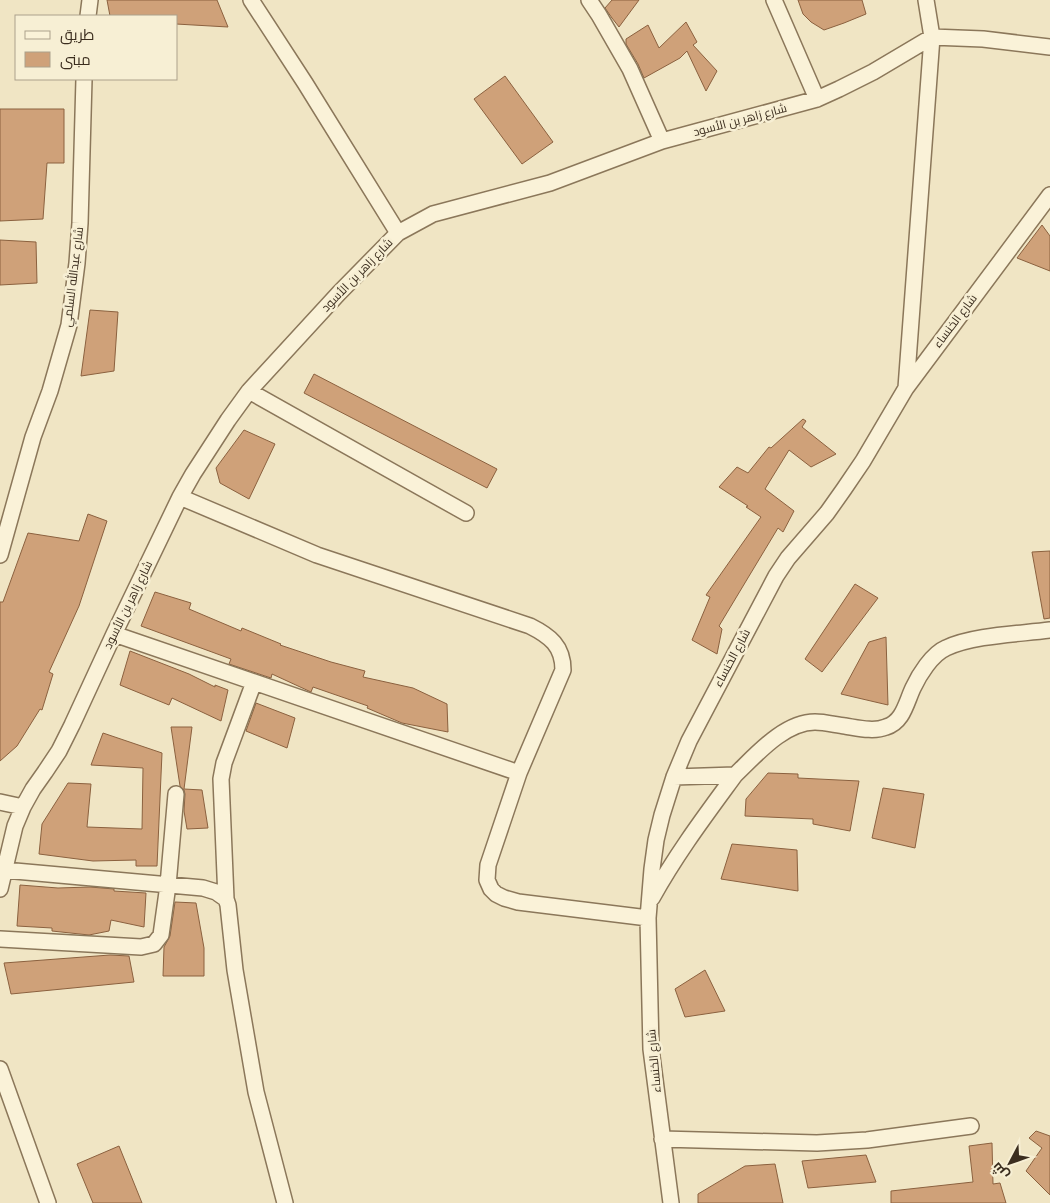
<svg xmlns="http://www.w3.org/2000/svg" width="1050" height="1203" viewBox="0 0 1050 1203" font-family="'Source Serif 4',Cairo,serif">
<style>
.building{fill:#cfa179;stroke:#8b613f}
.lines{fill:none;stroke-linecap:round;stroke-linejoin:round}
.street-casing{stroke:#8b775a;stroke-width:18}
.street{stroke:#faf2d8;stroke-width:15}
.labels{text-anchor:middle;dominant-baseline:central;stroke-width:5;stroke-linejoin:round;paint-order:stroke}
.street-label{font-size:12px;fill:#3b2d1e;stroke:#f7efd4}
</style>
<rect width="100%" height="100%" fill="#f0e5c4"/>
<path class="building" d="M 107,0 L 217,0 L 228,27 L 176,24 L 176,16 L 110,16 Z
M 612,0 L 639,0 L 619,27 L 612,18 L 605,8 Z
M 798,0 L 862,0 L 866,14 L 844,23 L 824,30 L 811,22 L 803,14 Z
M 686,22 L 697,42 L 693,45 L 717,71 L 706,91 L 687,51 L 680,58 L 644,78 L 638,64 L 626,44 L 626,39 L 648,25 L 659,48 Z
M 505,76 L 553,142 L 522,164 L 474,99 Z
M 0,109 L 64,109 L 64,163 L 47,163 L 43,219 L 0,221 Z
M 1042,225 L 1050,236 L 1050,271 L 1017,258 Z
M 0,240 L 36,242 L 37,283 L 0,285 Z
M 90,310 L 118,312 L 114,371 L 81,376 Z
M 314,374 L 497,469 L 487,488 L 304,393 Z
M 803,419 L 806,421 L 802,427 L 836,454 L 811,467 L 789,450 L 765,489 L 794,511 L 783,532 L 778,528 L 719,626 L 722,629 L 717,654 L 692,640 L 710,597 L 706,595 L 761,517 L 746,507 L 748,506 L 719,487 L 737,467 L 748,473 L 769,447 L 771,448 Z
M 244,430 L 275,444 L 249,499 L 220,483 L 216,468 Z
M 88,514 L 107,521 L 79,606 L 49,672 L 53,674 L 42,710 L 40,709 L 17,746 L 0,761 L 0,602 L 3,602 L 28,533 L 79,541 Z
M 1050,551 L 1050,618 L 1044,619 L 1032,552 Z
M 855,584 L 878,598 L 822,672 L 805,659 Z
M 155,592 L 191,603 L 189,609 L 241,631 L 242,628 L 281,644 L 280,645 L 331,662 L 365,671 L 363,677 L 413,688 L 447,704 L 448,732 L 402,723 L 367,708 L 368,706 L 313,687 L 311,692 L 272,674 L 271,678 L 229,664 L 231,659 L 141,626 Z
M 886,637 L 888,705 L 841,694 L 869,642 Z
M 130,651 L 189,674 L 215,687 L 215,685 L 228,690 L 221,721 L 172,698 L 169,705 L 120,685 Z
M 256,703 L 295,718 L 287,748 L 246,731 Z
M 171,727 L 192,727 L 184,789 L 202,790 L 208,828 L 187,829 L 184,811 L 185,794 L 184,790 L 180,786 Z
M 103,733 L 162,753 L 157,866 L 136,866 L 136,860 L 93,861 L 39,854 L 42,824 L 68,783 L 91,784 L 87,827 L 142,829 L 143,768 L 91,765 Z
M 768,773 L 798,774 L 798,778 L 859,781 L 850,831 L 813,824 L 813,819 L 745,816 L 746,799 Z
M 883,788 L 924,794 L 915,848 L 872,838 Z
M 732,844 L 797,850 L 798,891 L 721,879 Z
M 20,885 L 58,888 L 90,887 L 114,889 L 114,891 L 146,893 L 144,927 L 111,920 L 109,931 L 89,935 L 52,931 L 52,928 L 17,926 Z
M 175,902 L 196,903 L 204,948 L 204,976 L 163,976 L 164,947 L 170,936 Z
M 110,955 L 129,956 L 134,982 L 11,994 L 4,963 Z
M 705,970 L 725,1011 L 685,1017 L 675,989 Z
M 1036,1131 L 1050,1136 L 1050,1195 L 1026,1171 L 1042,1148 L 1029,1138 Z
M 992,1143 L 993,1184 L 1000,1183 L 1006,1203 L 891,1203 L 891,1191 L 973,1182 L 969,1146 Z
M 119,1146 L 142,1203 L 93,1203 L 77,1164 Z
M 866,1155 L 876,1182 L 808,1188 L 802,1161 Z
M 775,1164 L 783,1203 L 698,1203 L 698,1194 L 745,1166 Z"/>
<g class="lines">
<g class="street-casing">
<path id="street" d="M 251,0 L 305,83 L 398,233
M 589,0 L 599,15 L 630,69 L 662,141
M 774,0 L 817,99
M 88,16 L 90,0
M 906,388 L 932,37 L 926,0
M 249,391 L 466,513
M 180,497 L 317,555 L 530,626 C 550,636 563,646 563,670 L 519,773
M 0,555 L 33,437 L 50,391 L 69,325 L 77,263 L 80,223 L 84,79
M 114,634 L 519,773 L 488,865 L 487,880 L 491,889 L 496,894 L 504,898 L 518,902 L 648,918
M 254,682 L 224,763 L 221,779 L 226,899 L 228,905 L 235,970 L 256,1092 L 285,1203
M 674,777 L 735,775 C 756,755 784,722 815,722 C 825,722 836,725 845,726 C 858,728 874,732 886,727 C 903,722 906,703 913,688 C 919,675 932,654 946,648 C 973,635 1020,634 1050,630
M 0,802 L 23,807
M 4,870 L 203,888 L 216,892 L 226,899
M 0,889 L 15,826 L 23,807 L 33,789 L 45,772 L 59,751 L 72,725 L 114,634 L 180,497 L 193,474 L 228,420 L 249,391 L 339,293 L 398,233 L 433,214 L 550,183 L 662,141 L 817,99 L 839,89 L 873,72 L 932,37 L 983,39 L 1050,47
M 652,898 C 677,853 705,816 735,775
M 0,939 L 141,947 L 154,944 L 161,935 L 168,885 L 176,794
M 0,1069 L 48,1203
M 662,1139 L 817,1143 L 867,1140 L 971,1126
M 671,1203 L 651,1049 L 648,918 L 652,869 L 656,840 L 662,815 L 674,777 L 689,741 L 776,576 L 788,558 L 827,513 L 844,489 L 863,461 L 906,388 L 1050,195"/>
</g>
<use href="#street" class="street"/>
</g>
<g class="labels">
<g class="street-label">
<text transform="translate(740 120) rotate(-15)">شارع زاهر بن الأسود</text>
<text transform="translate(357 275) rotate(-46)">شارع زاهر بن الأسود</text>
<text transform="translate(73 277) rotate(-83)">شارع عبدالله السلمي</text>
<text transform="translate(955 321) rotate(-53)">شارع الخنساء</text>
<text transform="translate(128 605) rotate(-64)">شارع زاهر بن الأسود</text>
<text transform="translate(732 658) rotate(-62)">شارع الخنساء</text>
<text transform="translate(654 1061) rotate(-95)">شارع الخنساء</text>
</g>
</g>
<rect x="15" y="15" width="162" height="65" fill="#f7efd4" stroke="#aca18b"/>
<rect x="25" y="31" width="25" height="8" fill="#faf2d8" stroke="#aca18b"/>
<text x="60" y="40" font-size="15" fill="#3b2d1e">طريق</text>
<rect x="25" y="52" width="25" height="15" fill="#cfa179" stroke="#aca18b"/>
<text x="60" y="65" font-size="15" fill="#3b2d1e">مبنى</text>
<g transform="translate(1010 1163) rotate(229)" stroke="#f7efd4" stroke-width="4" paint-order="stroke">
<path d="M0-4L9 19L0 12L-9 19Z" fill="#3b2d1e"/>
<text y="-8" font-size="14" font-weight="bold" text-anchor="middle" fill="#3b2d1e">ش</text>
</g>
</svg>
